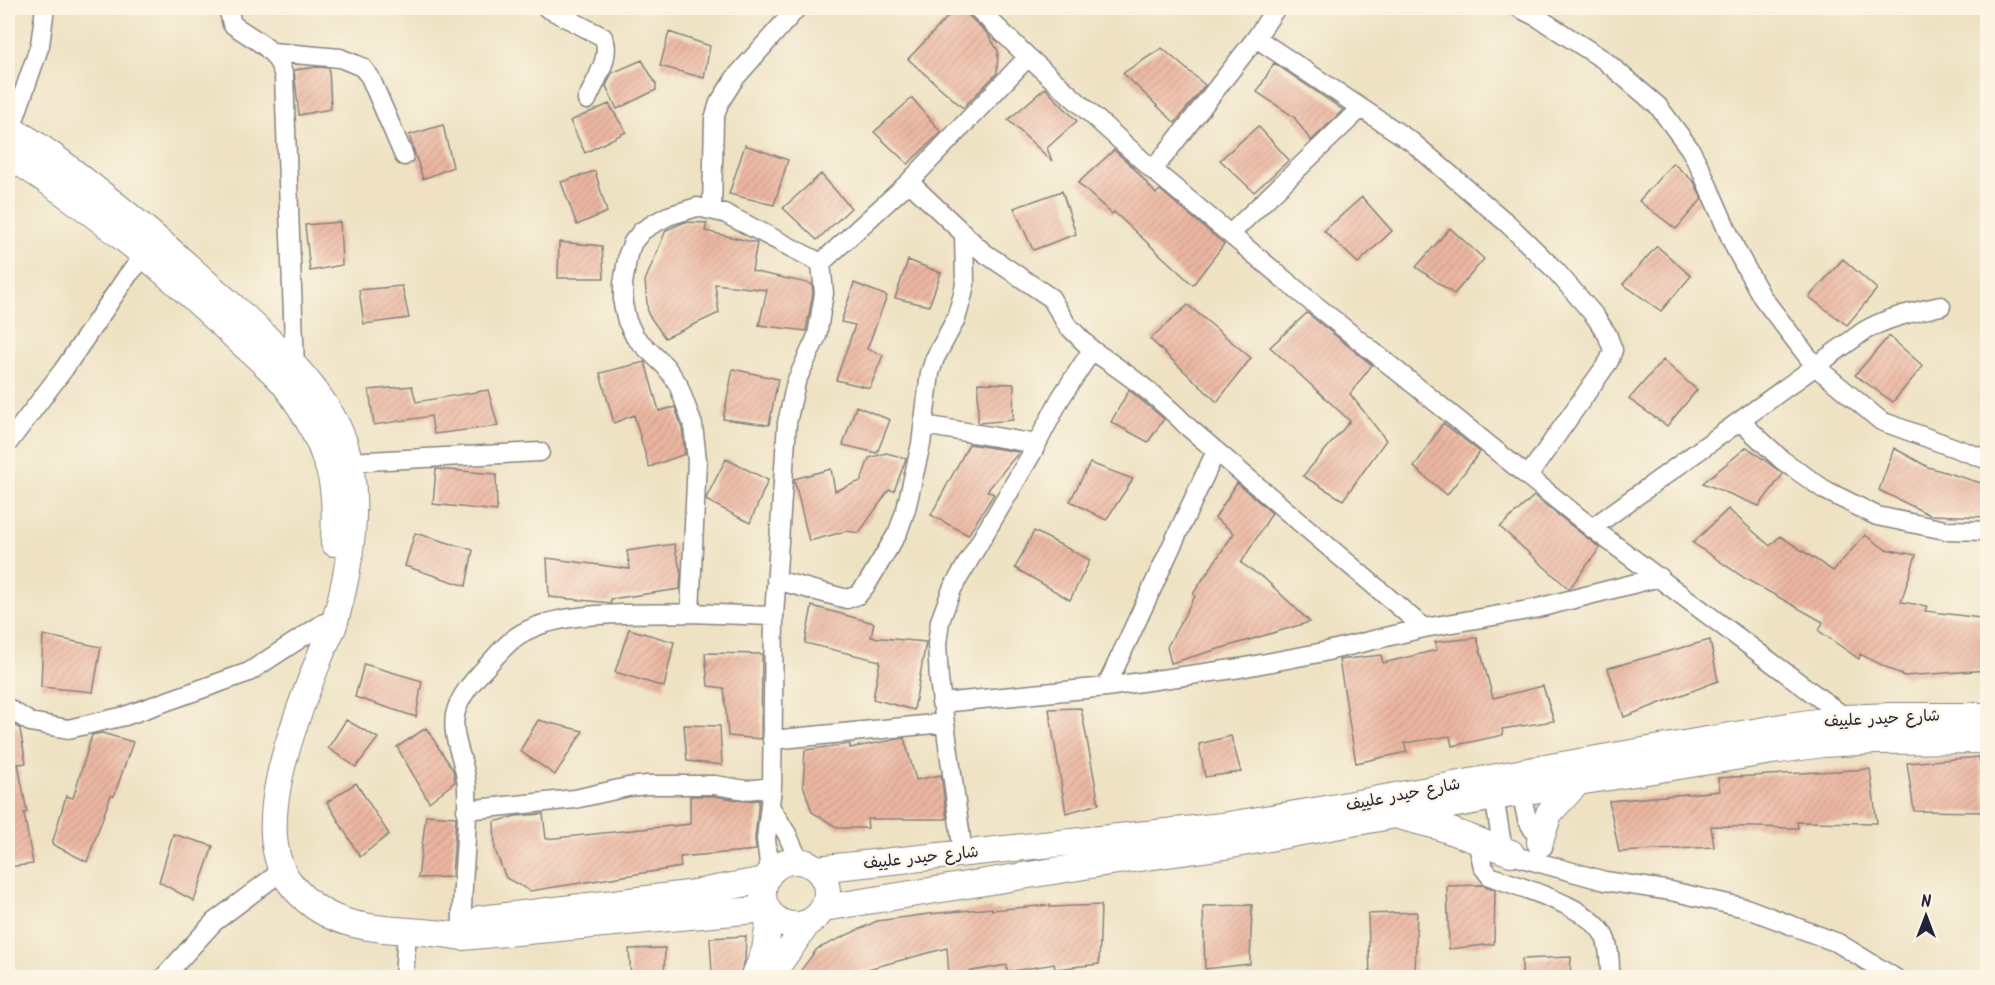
<svg xmlns="http://www.w3.org/2000/svg" width="1995" height="985" viewBox="0 0 1995 985" font-family="Kalam,'Playpen Sans Arabic',sans-serif">
<style>
.building{fill:url(#building-hatch)}
.lines{fill:none;stroke-linecap:round;stroke-linejoin:round}
.street-casing{stroke:#88827f;stroke-width:21}
.secondary-casing{stroke:#88827f;stroke-width:28}
.street{stroke:#fff;stroke-width:18}
.secondary{stroke:#fff;stroke-width:26}
.labels{text-anchor:middle;dominant-baseline:central;stroke-width:4.5;stroke-linejoin:round;paint-order:stroke}
.street-label{font-size:16px;fill:#22223b;stroke:#fcf5e5}
</style>
<defs>
<pattern id="building-hatch" width="6" height="6" patternUnits="userSpaceOnUse" patternTransform="scale(1.5)"><rect width="6" height="6" fill="#ebb6a0"/><path d="M-1 1l2-2M0 6l6-6M5 7l2-2" fill="none" stroke="#c99c8b"/></pattern>
</defs>
<rect width="100%" height="100%" fill="#fcf5e5"/>
<filter id="ink" filterUnits="userSpaceOnUse"><feTurbulence type="fractalNoise" baseFrequency=".0167" numOctaves="2"/><feDisplacementMap in="SourceGraphic" scale="12" xChannelSelector="R" yChannelSelector="G"/><feConvolveMatrix kernelMatrix="1 2 1 2 8 2 1 2 1" color-interpolation-filters="sRGB"/></filter>
<filter id="wash" filterUnits="userSpaceOnUse"><feTurbulence type="fractalNoise" baseFrequency=".008" numOctaves="4" result="noise"/><feDisplacementMap in="SourceGraphic" scale="24" xChannelSelector="R" yChannelSelector="G"/><feGaussianBlur stdDeviation="1.35" result="paint"/><feColorMatrix in="noise" values="0 0 0 0 0 0 0 0 0 0 0 0 0 0 0 0 0 1.4 0 .05"/><feComposite in="paint" operator="in"/></filter>
<g filter="url(#wash)">
<rect width="100%" height="100%" fill="#eee2c3"/>
<g id="blocks">
<path class="building" d="M 956,8 L 966,8 L 969,16 L 988,34 L 998,51 L 997,73 L 963,108 L 908,59 Z
M 669,32 L 710,46 L 704,78 L 660,66 Z
M 1162,48 L 1205,85 L 1175,123 L 1123,73 Z
M 642,60 L 656,84 L 656,90 L 617,109 L 606,86 L 612,73 Z
M 1274,63 L 1343,110 L 1311,141 L 1294,117 L 1257,92 Z
M 318,67 L 329,68 L 331,109 L 299,115 L 294,70 Z
M 1045,88 L 1077,121 L 1047,148 L 1052,161 L 1008,120 Z
M 912,98 L 941,132 L 908,164 L 874,132 Z
M 609,104 L 626,132 L 585,153 L 570,121 Z
M 443,125 L 453,167 L 423,179 L 409,135 Z
M 1258,126 L 1289,160 L 1254,192 L 1220,160 Z
M 745,145 L 788,160 L 774,205 L 729,194 Z
M 1114,150 L 1133,167 L 1156,194 L 1160,190 L 1224,244 L 1193,285 L 1114,212 L 1112,214 L 1078,183 Z
M 1673,163 L 1694,182 L 1702,199 L 1676,229 L 1639,201 Z
M 595,171 L 607,212 L 577,225 L 561,182 Z
M 821,174 L 851,208 L 817,240 L 783,208 Z
M 1062,191 L 1076,234 L 1033,250 L 1014,208 Z
M 1362,197 L 1392,231 L 1358,263 L 1324,231 Z
M 340,222 L 342,265 L 310,271 L 305,225 Z
M 685,222 L 707,223 L 705,231 L 757,243 L 752,271 L 812,284 L 813,293 L 806,331 L 759,325 L 767,290 L 715,284 L 719,313 L 665,338 L 648,314 L 645,281 L 666,230 Z
M 1450,228 L 1484,259 L 1454,294 L 1416,267 Z
M 559,242 L 602,246 L 604,278 L 558,278 Z
M 1657,246 L 1691,276 L 1661,311 L 1623,284 Z
M 1843,259 L 1877,289 L 1847,325 L 1809,297 Z
M 908,260 L 941,273 L 929,306 L 895,298 Z
M 854,283 L 887,296 L 867,349 L 883,355 L 870,388 L 836,380 L 855,325 L 841,322 Z
M 402,286 L 409,318 L 364,324 L 359,290 Z
M 1188,305 L 1251,358 L 1217,402 L 1150,339 Z
M 1307,313 L 1372,365 L 1350,394 L 1386,440 L 1343,500 L 1303,476 L 1350,421 L 1270,347 Z
M 1889,336 L 1923,366 L 1893,402 L 1855,375 Z
M 1663,360 L 1697,390 L 1667,426 L 1629,399 Z
M 645,362 L 659,411 L 675,407 L 682,428 L 685,454 L 649,467 L 634,415 L 614,423 L 600,373 Z
M 733,369 L 778,379 L 769,425 L 723,419 Z
M 978,383 L 1014,384 L 1013,420 L 978,423 Z
M 412,386 L 416,402 L 488,390 L 498,426 L 434,434 L 431,416 L 374,425 L 369,390 Z
M 1129,390 L 1164,419 L 1148,442 L 1111,422 Z
M 856,406 L 890,420 L 877,453 L 843,445 Z
M 1443,423 L 1480,452 L 1447,495 L 1414,467 Z
M 969,444 L 1019,452 L 987,491 L 994,494 L 968,535 L 931,515 Z
M 1747,447 L 1783,474 L 1759,506 L 1703,483 Z
M 1894,448 L 1928,467 L 1988,485 L 1988,517 L 1930,515 L 1879,490 Z
M 886,453 L 906,458 L 906,459 L 894,491 L 889,490 L 859,533 L 847,531 L 809,541 L 794,479 L 831,469 L 835,491 L 861,481 L 869,458 Z
M 726,459 L 768,480 L 750,523 L 706,500 L 707,496 Z
M 1090,463 L 1133,479 L 1106,520 L 1070,501 Z
M 436,469 L 496,474 L 497,511 L 433,504 Z
M 1237,483 L 1272,513 L 1241,563 L 1265,579 L 1310,622 L 1171,663 L 1167,647 L 1195,596 L 1193,594 L 1234,533 L 1215,518 Z
M 1534,496 L 1600,548 L 1569,589 L 1500,527 Z
M 1728,509 L 1770,546 L 1780,536 L 1833,571 L 1865,535 L 1885,549 L 1916,555 L 1901,602 L 1927,606 L 1925,611 L 1988,619 L 1988,670 L 1904,676 L 1860,654 L 1859,659 L 1819,631 L 1823,622 L 1746,579 L 1693,543 Z
M 1034,531 L 1090,560 L 1070,600 L 1015,568 Z
M 415,533 L 473,550 L 466,586 L 405,566 Z
M 674,544 L 681,573 L 680,589 L 611,599 L 611,603 L 549,597 L 547,558 L 630,569 L 627,551 Z
M 812,606 L 874,623 L 871,637 L 926,642 L 914,710 L 873,699 L 880,661 L 805,643 Z
M 629,629 L 674,642 L 664,687 L 615,672 Z
M 43,635 L 101,647 L 93,692 L 41,687 Z
M 1477,638 L 1493,698 L 1543,686 L 1554,721 L 1502,729 L 1503,735 L 1452,746 L 1450,736 L 1404,743 L 1407,752 L 1356,763 L 1339,660 L 1381,655 L 1383,663 L 1437,650 L 1435,642 Z
M 1710,640 L 1718,681 L 1624,717 L 1608,668 Z
M 705,653 L 762,654 L 761,739 L 728,736 L 724,688 L 708,686 Z
M 364,664 L 422,681 L 416,717 L 355,697 Z
M 1081,708 L 1099,804 L 1066,813 L 1049,709 Z
M 346,720 L 378,738 L 356,767 L 328,748 Z
M 538,720 L 583,731 L 555,775 L 520,751 Z
M 8,721 L 20,729 L 26,763 L 18,764 L 27,812 L 24,813 L 33,864 L 8,867 Z
M 684,725 L 720,726 L 722,765 L 687,761 Z
M 426,728 L 453,770 L 455,782 L 429,802 L 397,747 Z
M 102,733 L 133,742 L 114,796 L 111,795 L 87,862 L 52,844 L 66,796 L 73,798 L 92,735 Z
M 1231,736 L 1241,772 L 1205,777 L 1199,744 Z
M 904,738 L 916,780 L 941,775 L 947,819 L 867,819 L 868,828 L 838,828 L 812,812 L 803,785 L 805,750 L 850,744 L 850,748 Z
M 1979,757 L 1987,812 L 1914,811 L 1907,763 Z
M 1870,769 L 1877,823 L 1797,822 L 1798,828 L 1711,826 L 1714,847 L 1619,852 L 1609,801 L 1720,791 L 1718,778 Z
M 356,783 L 389,834 L 360,857 L 327,802 Z
M 690,796 L 714,796 L 745,801 L 759,800 L 755,838 L 756,850 L 680,857 L 681,867 L 530,891 L 506,878 L 495,850 L 494,822 L 516,816 L 543,814 L 546,839 L 690,824 Z
M 426,815 L 456,817 L 452,877 L 418,878 Z
M 173,834 L 213,846 L 194,901 L 159,882 Z
M 1483,885 L 1495,890 L 1494,944 L 1449,949 L 1447,886 Z
M 1050,905 L 1050,907 L 1101,905 L 1099,964 L 1055,969 L 1054,964 L 1007,972 L 1007,965 L 949,975 L 947,948 L 834,978 L 795,978 L 817,949 L 877,921 L 929,914 L 992,908 L 992,910 Z
M 1252,905 L 1250,964 L 1205,969 L 1203,906 Z
M 1417,912 L 1415,972 L 1370,977 L 1368,914 Z
M 746,936 L 745,960 L 740,975 L 712,973 L 710,938 Z
M 665,948 L 664,978 L 631,978 L 629,949 Z
M 1571,957 L 1570,978 L 1522,978 L 1522,959 Z"/>
</g>
</g>
<g filter="url(#ink)">
<use href="#blocks" fill-opacity="0" stroke="#88827f" stroke-width="1.5"/>
<g class="lines">
<g class="street-casing">
<path id="street" d="M 228,8 L 232,24 C 255,41 276,47 284,76 L 295,368
M 547,8 L 603,37 C 613,55 594,83 587,100
M 977,8 L 1028,57 L 1153,170 L 1304,296 L 1592,528 L 1846,718
M 1519,8 L 1537,17 L 1604,60 L 1658,106 L 1690,149 L 1701,170 L 1736,250 L 1762,297 L 1815,366 L 1881,421 L 1988,460
M 1256,38 L 1412,142 L 1508,224 L 1556,271 L 1594,315 L 1607,334 L 1613,350 L 1609,361 L 1528,476
M 272,52 L 340,58 L 362,67 L 370,77 L 404,156
M 11,129 L 40,45 L 45,8
M 1153,170 L 1256,38 L 1276,8
M 909,182 L 983,252 L 1051,298 L 1067,325 L 1092,350 L 1060,399 L 1031,455 L 952,589 L 940,621 L 937,644 L 939,680 L 963,853
M 712,209 L 714,119 L 719,103 L 735,78 L 797,8
M 1230,234 L 1361,108
M 821,263 L 909,182 L 1028,57
M 1092,350 C 1127,374 1158,396 1188,427 L 1424,628
M 1740,421 L 1782,460 L 1825,490 L 1877,516 L 1945,530 L 1988,531
M 924,425 L 1037,444
M 8,443 L 64,369 L 128,275 L 146,255
M 348,462 L 540,452
M 1592,528 L 1864,331 C 1888,317 1914,312 1941,306
M 776,580 L 847,599 L 858,595 L 867,584 L 898,532 L 906,509 L 921,444 L 930,373 L 935,358 L 956,319 L 963,294 L 965,283 L 964,233
M 774,616 L 690,613 L 697,460 L 693,425 L 678,384 L 666,367 L 635,337 L 627,321 L 623,304 L 623,284 L 628,254 L 633,242 L 642,231 L 653,224 L 668,216 L 697,207 L 724,213 L 821,263
M 1106,687 L 1216,451
M 941,703 L 1106,687 L 1240,668 L 1319,653 L 1424,628 L 1534,609 L 1660,577
M 8,708 L 30,722 L 68,729 L 125,716 L 249,672 L 324,623 L 335,623
M 772,740 L 944,723
M 1521,792 L 1527,819 L 1543,847
M 1494,797 L 1502,844 L 1515,856 L 1605,881 L 1671,891 L 1746,908 L 1838,943 L 1895,978
M 771,808 L 787,834 L 799,861
M 466,810 L 575,799 L 628,787 L 648,785 L 715,785 L 746,790 L 772,787
M 1477,841 L 1483,867 L 1490,876 C 1521,888 1595,907 1606,940 C 1610,952 1610,965 1610,978
M 770,872 L 766,839 L 772,787 L 774,616 L 787,423 L 796,382 L 817,336 L 824,293 L 821,263
M 462,937 C 460,887 469,837 467,787 C 466,762 451,740 455,715 C 459,696 474,680 487,666 C 496,656 505,645 516,637 C 556,608 641,615 690,613
M 163,978 L 214,922 L 283,870
M 404,978 L 407,931"/>
</g>
<g class="secondary-casing">
<path id="secondary" d="M 8,128 C 37,143 64,164 90,185 C 128,214 165,245 201,278 C 249,321 324,382 345,445 C 362,497 350,569 335,621 C 333,630 328,638 324,646 C 302,704 248,824 288,880 C 333,942 398,924 462,937 L 767,909
M 8,155 C 90,207 166,270 236,338 C 252,353 275,371 288,389 C 305,412 319,438 328,466 C 336,489 335,518 334,543
M 1402,817 L 1440,827 L 1511,853
M 1540,842 L 1549,813 L 1578,782
M763 893a32 32 0 1 1 64 0a32 32 0 1 1-64 0Z
M 817,869 L 1222,826 L 1326,809 L 1539,769 L 1788,726 L 1846,718 L 1890,716 L 1988,716
M 824,908 L 1097,864 L 1225,846 L 1578,782 L 1779,750 L 1823,744 L 1877,741 L 1988,740
M 480,919 L 688,894 L 765,880
M 754,978 L 765,950 L 770,914
M 769,978 L 808,923"/>
</g>
<use href="#street" class="street"/>
<use href="#secondary" class="secondary"/>
</g>
</g>
<g class="labels">
<g class="street-label">
<text transform="translate(1882 719) rotate(-3)">شارع حيدر علييف</text>
<text transform="translate(1403 795) rotate(-11)">شارع حيدر علييف</text>
<text transform="translate(921 858) rotate(-6)">شارع حيدر علييف</text>
</g>
</g>
<rect width="1995" height="985" fill="none" stroke="#fcf5e5" stroke-width="30"/>
<g transform="translate(1926 916)" stroke="#fcf5e5" stroke-width="4.5" paint-order="stroke">
<path d="M0-4.5L10 22L0 15L-10 22Z" fill="#22223b"/>
<text y="-9" font-size="16" font-weight="bold" text-anchor="middle" fill="#22223b">N</text>
</g>
</svg>
